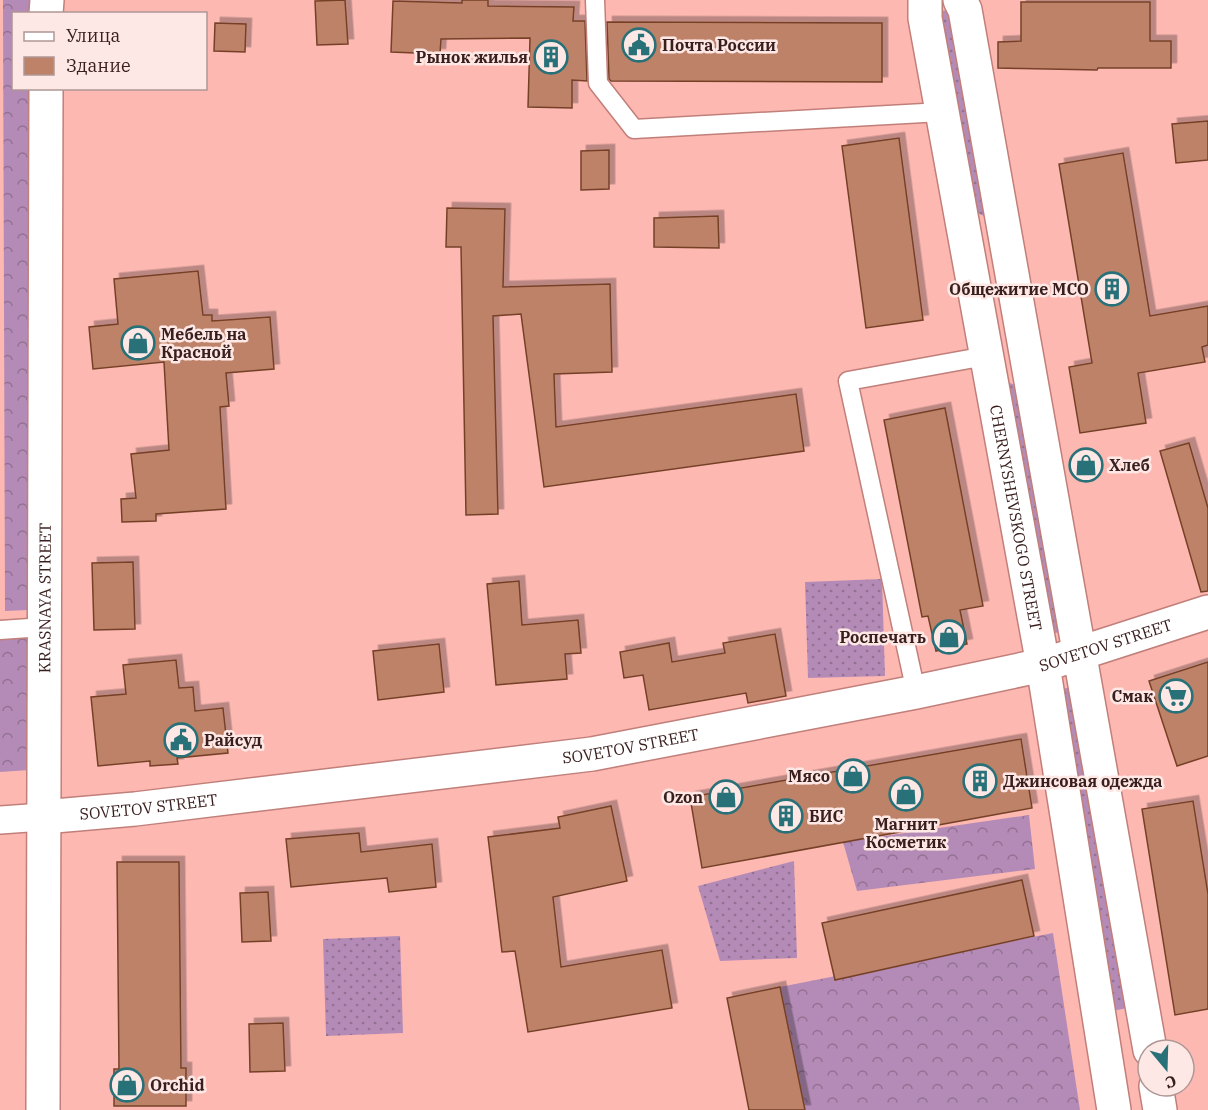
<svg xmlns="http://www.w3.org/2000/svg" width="1208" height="1110" viewBox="0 0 1208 1110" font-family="'IBM Plex Serif',serif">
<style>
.grass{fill:url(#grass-dots)}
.forest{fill:url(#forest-crowns)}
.building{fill:#bd8268;stroke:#764128;stroke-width:1.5;filter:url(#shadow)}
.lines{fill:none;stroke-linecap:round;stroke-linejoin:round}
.service-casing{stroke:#c17f7a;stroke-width:21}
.pedestrian-casing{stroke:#c17f7a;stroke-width:30}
.minor-casing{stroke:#c17f7a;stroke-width:36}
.tertiary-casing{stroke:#c17f7a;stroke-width:36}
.service{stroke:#fff;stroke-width:18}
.pedestrian{stroke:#fff;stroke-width:27}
.minor{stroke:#fff;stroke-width:33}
.tertiary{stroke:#fff;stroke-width:33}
.labels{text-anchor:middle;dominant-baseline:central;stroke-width:5;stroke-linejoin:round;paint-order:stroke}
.poi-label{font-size:16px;font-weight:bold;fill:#381e1c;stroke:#fee8e5;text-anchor:start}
.street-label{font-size:16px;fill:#381e1c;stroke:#fee8e5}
</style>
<defs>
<pattern id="grass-dots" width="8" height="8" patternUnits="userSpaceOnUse" patternTransform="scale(1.5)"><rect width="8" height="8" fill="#b48bb6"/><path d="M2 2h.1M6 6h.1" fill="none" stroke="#937193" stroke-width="1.8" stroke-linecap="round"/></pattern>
<pattern id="forest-crowns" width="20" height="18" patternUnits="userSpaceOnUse" patternTransform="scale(1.5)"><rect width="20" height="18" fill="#b48bb6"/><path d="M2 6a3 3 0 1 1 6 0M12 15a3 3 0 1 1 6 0" fill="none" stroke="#937193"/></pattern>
<filter id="shadow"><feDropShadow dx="5.5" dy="-5.5" stdDeviation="0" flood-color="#0004"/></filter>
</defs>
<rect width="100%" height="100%" fill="#feb8b2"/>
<path class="grass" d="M 933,10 L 956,11 L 993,220 L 966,208 Z
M 995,377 L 1027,390 L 1067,630 L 1043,636 Z
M 882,579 L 885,676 L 808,678 L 805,582 Z
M 1078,686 L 1133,1007 L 1106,1012 L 1056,690 Z
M 794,861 L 797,958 L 720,961 L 698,886 Z
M 400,936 L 403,1033 L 326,1036 L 323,939 Z"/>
<path class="forest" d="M 3,0 L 31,0 L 31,13 L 14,14 L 14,88 L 31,89 L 28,610 L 5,611 Z
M 34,634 L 30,770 L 0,772 L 0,636 Z
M 1029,815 L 1035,869 L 857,891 L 843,842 Z
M 1053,933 L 1080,1110 L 805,1110 L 780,987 Z"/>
<path class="building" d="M 345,0 L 348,44 L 317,45 L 315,1 Z
M 462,0 L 488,0 L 488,6 L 574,7 L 573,21 L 585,21 L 587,81 L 572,80 L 572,108 L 528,107 L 530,38 L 441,39 L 440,54 L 391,52 L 393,1 L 462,3 Z
M 1021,2 L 1150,2 L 1150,41 L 1171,41 L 1171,68 L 1098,68 L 1097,70 L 998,68 L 998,42 L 1021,41 Z
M 607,22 L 882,23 L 882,82 L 611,81 L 609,79 Z
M 215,23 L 246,24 L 245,52 L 214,51 Z
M 1208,121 L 1208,160 L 1176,163 L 1172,124 Z
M 899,138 L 923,320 L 866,328 L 842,146 Z
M 609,150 L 609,189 L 581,190 L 581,151 Z
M 1123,153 L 1150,316 L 1208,306 L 1208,345 L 1202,347 L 1205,362 L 1138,373 L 1146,423 L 1080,433 L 1069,367 L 1092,363 L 1059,164 Z
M 447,208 L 505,209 L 503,287 L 610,284 L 612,372 L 554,374 L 556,427 L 796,394 L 804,451 L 544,487 L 521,314 L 493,316 L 498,514 L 466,515 L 461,247 L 446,247 Z
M 718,216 L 719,248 L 654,247 L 654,218 Z
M 198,271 L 203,315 L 212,315 L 212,321 L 270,317 L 274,369 L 226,373 L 229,406 L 220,407 L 226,509 L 156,514 L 156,521 L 122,522 L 121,499 L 136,498 L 131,454 L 169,450 L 164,362 L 93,369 L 89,327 L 118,324 L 114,279 Z
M 945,408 L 983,606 L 960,610 L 967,644 L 936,651 L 928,616 L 922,617 L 884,420 Z
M 1189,443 L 1208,508 L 1208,591 L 1201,592 L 1160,451 Z
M 133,562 L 135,629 L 94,630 L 92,563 Z
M 519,581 L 522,625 L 578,620 L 581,653 L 565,654 L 567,679 L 496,685 L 487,584 Z
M 775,634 L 786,696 L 748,703 L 746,693 L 649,710 L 643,675 L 624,678 L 620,652 L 669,643 L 672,662 L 725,653 L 723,643 Z
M 439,644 L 444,692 L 378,700 L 373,651 Z
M 176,660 L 179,688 L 193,687 L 195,711 L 223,708 L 228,753 L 177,758 L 178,764 L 150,766 L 150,761 L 98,766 L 91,697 L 126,694 L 123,665 Z
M 1208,662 L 1208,756 L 1177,766 L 1149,681 Z
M 1021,739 L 1032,808 L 702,868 L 690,797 Z
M 1193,801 L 1208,894 L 1208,1009 L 1175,1015 L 1142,809 Z
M 611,806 L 627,881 L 553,897 L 561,967 L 662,950 L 672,1008 L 528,1032 L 515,951 L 502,952 L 488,837 L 560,828 L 558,817 Z
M 359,833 L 361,852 L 432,844 L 436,887 L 389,892 L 387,878 L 291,887 L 286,839 Z
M 117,862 L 179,862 L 181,1068 L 186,1068 L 186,1106 L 114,1106 L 114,1069 L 119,1069 Z
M 1022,880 L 1034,936 L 835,980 L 822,923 Z
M 268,892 L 271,941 L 242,942 L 240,893 Z
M 780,987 L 805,1110 L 749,1110 L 727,998 Z
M 283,1023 L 285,1071 L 250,1072 L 249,1024 Z"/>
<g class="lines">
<g class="service-casing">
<path id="service" d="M 595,0 L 598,83 L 634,129 L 942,112
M 0,630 L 44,627
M 916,692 L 848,381 L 986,356"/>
</g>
<g class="pedestrian-casing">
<path id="pedestrian" d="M 0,820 L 43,817"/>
</g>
<g class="minor-casing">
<g id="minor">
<path id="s1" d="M 925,0 L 925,18 L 1043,665 L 1114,1110"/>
<path d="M 960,0 L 965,10 L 1150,1050"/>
<path id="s2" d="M 43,817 L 135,809 L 592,754 L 916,692 L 1043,665 L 1208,612"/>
<path d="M 1156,1086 L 1160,1110"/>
</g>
</g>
<g class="tertiary-casing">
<g id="tertiary">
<path d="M 46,14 L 47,0"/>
<path id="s3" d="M 43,1110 L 46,88"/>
</g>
</g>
<use href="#service" class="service"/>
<use href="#pedestrian" class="pedestrian"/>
<use href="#minor" class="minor"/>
<use href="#tertiary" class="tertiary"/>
</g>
<defs>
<g id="civic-ring" transform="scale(1.725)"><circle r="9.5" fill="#fee8e5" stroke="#287179" stroke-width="1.5"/><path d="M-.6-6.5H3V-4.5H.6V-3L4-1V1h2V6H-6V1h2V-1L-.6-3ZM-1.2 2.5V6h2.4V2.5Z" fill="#287179"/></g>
<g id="building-ring" transform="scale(1.725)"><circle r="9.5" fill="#fee8e5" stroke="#287179" stroke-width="1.5"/><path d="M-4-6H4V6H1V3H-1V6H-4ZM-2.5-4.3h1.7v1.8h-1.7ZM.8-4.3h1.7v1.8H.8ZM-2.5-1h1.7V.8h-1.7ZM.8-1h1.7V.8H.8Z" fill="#287179"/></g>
<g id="shop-ring" transform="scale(1.725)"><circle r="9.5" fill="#fee8e5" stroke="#287179" stroke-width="1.5"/><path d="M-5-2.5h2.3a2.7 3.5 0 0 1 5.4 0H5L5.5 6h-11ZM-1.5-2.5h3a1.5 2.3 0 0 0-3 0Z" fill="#287179"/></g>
<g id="supermarket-ring" transform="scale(1.725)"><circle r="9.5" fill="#fee8e5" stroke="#287179" stroke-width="1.5"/><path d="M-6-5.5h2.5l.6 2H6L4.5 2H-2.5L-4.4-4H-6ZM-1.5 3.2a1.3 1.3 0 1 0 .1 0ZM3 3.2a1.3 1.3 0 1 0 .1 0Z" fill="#287179"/></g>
</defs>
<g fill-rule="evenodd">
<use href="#civic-ring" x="639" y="45"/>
<use href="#building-ring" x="551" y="57"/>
<use href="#building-ring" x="1112" y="289"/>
<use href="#shop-ring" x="138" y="343"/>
<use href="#shop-ring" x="1086" y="465"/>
<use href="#shop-ring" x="949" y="637"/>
<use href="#supermarket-ring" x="1176" y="696"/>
<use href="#civic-ring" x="181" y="740"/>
<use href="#shop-ring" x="853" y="776"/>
<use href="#building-ring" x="980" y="781"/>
<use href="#shop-ring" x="906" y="794"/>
<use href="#shop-ring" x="726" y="797"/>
<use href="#building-ring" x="786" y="816"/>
<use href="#shop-ring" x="127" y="1085"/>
</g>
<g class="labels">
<g class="poi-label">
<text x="662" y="45">Почта России</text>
<text x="528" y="57" text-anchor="end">Рынок жилья</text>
<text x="1089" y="289" text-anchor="end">Общежитие МСО</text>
<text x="161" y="334">Мебель на<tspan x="161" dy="18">Красной</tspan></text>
<text x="1109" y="465">Хлеб</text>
<text x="926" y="637" text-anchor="end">Роспечать</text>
<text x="1153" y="696" text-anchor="end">Смак</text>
<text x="204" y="740">Райсуд</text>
<text x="830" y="776" text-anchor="end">Мясо</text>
<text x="1003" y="781">Джинсовая одежда</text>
<text x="703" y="797" text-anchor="end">Ozon</text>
<text x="809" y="816">БИС</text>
<text x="906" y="824" text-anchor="middle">Магнит<tspan x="906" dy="18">Косметик</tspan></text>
<text x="150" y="1085">Orchid</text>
</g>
<g class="street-label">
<text stroke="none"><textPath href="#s1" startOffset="526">CHERNYSHEVSKOGO STREET</textPath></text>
<text stroke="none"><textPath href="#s3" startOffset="512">KRASNAYA STREET</textPath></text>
<text stroke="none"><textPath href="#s2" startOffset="1078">SOVETOV STREET</textPath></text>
<text stroke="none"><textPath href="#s2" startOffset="592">SOVETOV STREET</textPath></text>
<text stroke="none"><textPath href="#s2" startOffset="106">SOVETOV STREET</textPath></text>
</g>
</g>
<rect x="12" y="12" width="195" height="78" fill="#fee8e5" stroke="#af9795" stroke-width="1.5"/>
<rect x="24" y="32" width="30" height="9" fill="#ffffff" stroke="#af9795" stroke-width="1.5"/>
<text x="66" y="42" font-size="18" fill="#381e1c">Улица</text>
<rect x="24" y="57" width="30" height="18" fill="#bd8268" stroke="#af9795" stroke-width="1.5"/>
<text x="66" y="72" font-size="18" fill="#381e1c">Здание</text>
<g transform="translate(1166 1068) rotate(161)"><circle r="28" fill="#fee8e5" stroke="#af9795" stroke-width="1.5"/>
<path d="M0-4.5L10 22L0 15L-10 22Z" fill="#287179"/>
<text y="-9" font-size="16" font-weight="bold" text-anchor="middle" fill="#381e1c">С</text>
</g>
</svg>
